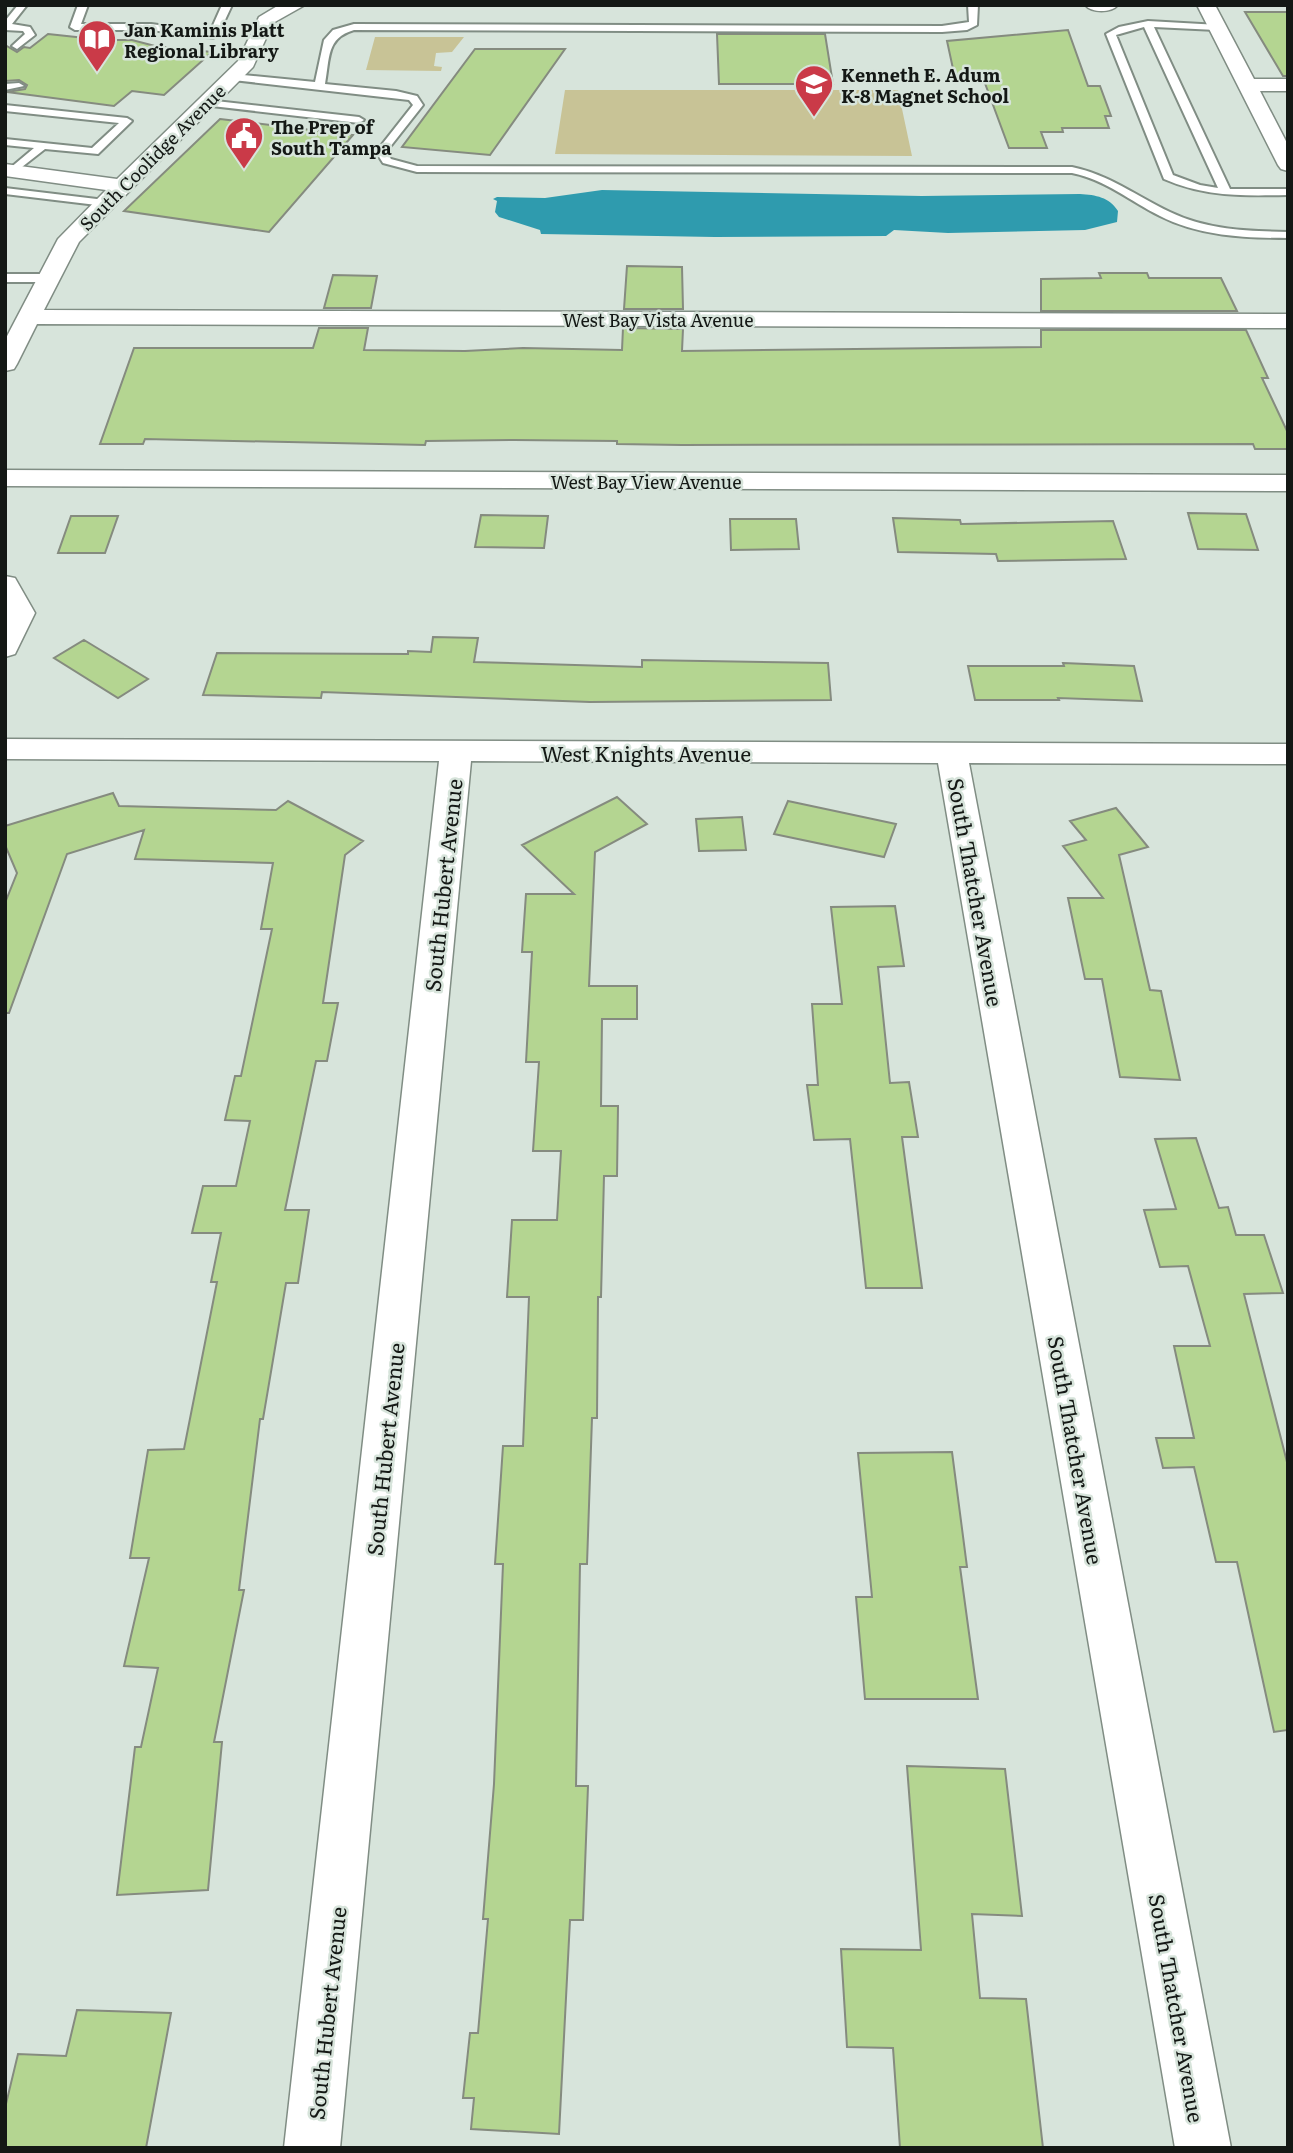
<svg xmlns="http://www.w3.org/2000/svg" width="1293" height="2153" viewBox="0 0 1293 2153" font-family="Literata,serif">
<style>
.green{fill:#c8c396}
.water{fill:#2f9bae}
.building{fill:#b4d591;stroke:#858b7f;stroke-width:2}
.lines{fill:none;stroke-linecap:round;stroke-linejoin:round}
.service-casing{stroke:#808d84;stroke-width:4}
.minor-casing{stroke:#808d84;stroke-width:3}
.service{fill:#fff;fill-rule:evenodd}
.minor{fill:#fff;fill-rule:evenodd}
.labels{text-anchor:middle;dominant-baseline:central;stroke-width:5;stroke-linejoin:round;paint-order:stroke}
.far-poi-label{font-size:18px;font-weight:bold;fill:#141815;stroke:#d7e4db;text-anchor:start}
.far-street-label{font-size:18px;fill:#141815;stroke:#d7e4db}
.street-label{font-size:21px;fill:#141815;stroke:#d7e4db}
</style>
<rect width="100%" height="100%" fill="#d7e4db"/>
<path class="green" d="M 375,37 L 464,37 L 452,52 L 436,53 L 434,66 L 442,67 L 441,71 L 366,70 Z
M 565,90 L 898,90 L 912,156 L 555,154 Z"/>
<path class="water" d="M 602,190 L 922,196 L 1080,194 C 1096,195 1109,197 1118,211 L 1117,222 L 1085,230 L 948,233 L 894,230 L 886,236 L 715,237 L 541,234 L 540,230 L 499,217 L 495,212 L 497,201 L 493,199 L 497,197 L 545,198 Z"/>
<path class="building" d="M 1245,12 L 1288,12 L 1288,76 L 1283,76 Z
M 1068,30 L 1088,86 L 1100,86 L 1111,116 L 1105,116 L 1109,128 L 1062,128 L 1063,132 L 1041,132 L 1047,148 L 1009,148 L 983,78 L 955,78 L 947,41 Z
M 48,34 L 104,40 L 132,40 L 155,46 L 212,52 L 164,95 L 132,91 L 114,106 L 7,92 L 25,89 L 27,85 L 19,80 L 5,81 L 5,45 L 17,52 L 24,47 L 30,48 Z
M 717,34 L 825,34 L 833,84 L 719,84 Z
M 475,49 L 565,49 L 490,155 L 402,147 Z
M 220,119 L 353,135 L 269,232 L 124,211 Z
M 627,266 L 682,267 L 683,309 L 624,309 Z
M 1099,273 L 1147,273 L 1149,278 L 1221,278 L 1237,311 L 1041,311 L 1041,279 L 1101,278 Z
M 333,275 L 377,276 L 371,308 L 324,308 Z
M 319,328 L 368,328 L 364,350 L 465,351 L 523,348 L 622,350 L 623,328 L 683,329 L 682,351 L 1041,347 L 1041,330 L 1246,330 L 1268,378 L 1262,378 L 1288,433 L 1288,449 L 1255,449 L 1253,444 L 682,445 L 617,444 L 617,441 L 514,440 L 426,441 L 425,445 L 145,439 L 143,444 L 100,444 L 134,348 L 313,348 Z
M 1188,513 L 1246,514 L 1258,550 L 1198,549 Z
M 481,515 L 548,516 L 544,548 L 475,547 Z
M 71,516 L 118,516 L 105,553 L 58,553 Z
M 893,518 L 960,520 L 961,524 L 1113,521 L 1126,559 L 998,561 L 996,554 L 898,552 Z
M 730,519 L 796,519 L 799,549 L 731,550 Z
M 433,637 L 478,638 L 474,662 L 642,667 L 642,660 L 828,663 L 831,700 L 590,702 L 322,692 L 321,698 L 203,695 L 217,653 L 408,654 L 408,651 L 431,652 Z
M 84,640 L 148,679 L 118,698 L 54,658 Z
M 1063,663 L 1134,666 L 1142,701 L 1058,698 L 1059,700 L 975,700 L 968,666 L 1064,666 Z
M 113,793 L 119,806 L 276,810 L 288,801 L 363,841 L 345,855 L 323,1003 L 338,1003 L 327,1061 L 316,1061 L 285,1210 L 309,1210 L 298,1283 L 286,1283 L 263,1419 L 260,1419 L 239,1590 L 244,1590 L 214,1742 L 222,1742 L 208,1890 L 117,1895 L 135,1747 L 141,1747 L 158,1668 L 124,1666 L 149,1558 L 130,1558 L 148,1450 L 184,1449 L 217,1282 L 211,1282 L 221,1233 L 192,1233 L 203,1186 L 236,1186 L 250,1121 L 225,1120 L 235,1076 L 241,1076 L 272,929 L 261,929 L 273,863 L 135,859 L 144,830 L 67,854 L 9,1013 L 5,1013 L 5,903 L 17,873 L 5,845 L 5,826 Z
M 617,797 L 647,824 L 595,852 L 589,986 L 637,986 L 637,1019 L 602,1019 L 601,1106 L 618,1106 L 617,1176 L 604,1176 L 601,1297 L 598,1297 L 597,1418 L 592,1418 L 587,1564 L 580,1564 L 576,1786 L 588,1786 L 583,1920 L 570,1920 L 559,2134 L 471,2129 L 474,2098 L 463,2098 L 470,2033 L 478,2033 L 488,1919 L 483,1919 L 494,1784 L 503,1564 L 495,1564 L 503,1446 L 523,1446 L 529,1297 L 507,1297 L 512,1220 L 557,1220 L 561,1151 L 533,1151 L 539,1062 L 526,1062 L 532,952 L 522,952 L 526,894 L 574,894 L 522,845 Z
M 788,801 L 896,824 L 884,857 L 774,834 Z
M 1116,808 L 1148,847 L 1119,855 L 1150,990 L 1161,991 L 1180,1080 L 1120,1077 L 1102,979 L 1085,979 L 1068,898 L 1103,898 L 1063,846 L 1086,840 L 1070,821 Z
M 742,817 L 746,850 L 699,851 L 696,819 Z
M 895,906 L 904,966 L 878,967 L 890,1083 L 909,1082 L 918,1137 L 902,1137 L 922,1288 L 866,1288 L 850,1139 L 814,1140 L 807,1085 L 818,1085 L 812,1004 L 842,1004 L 831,907 Z
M 1196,1138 L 1219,1208 L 1228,1207 L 1236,1235 L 1264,1235 L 1283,1293 L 1244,1294 L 1288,1466 L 1288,1730 L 1274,1732 L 1237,1562 L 1216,1562 L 1194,1467 L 1163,1468 L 1156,1438 L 1194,1438 L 1174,1346 L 1210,1346 L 1188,1266 L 1160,1267 L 1144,1210 L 1176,1209 L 1155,1139 Z
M 952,1452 L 967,1567 L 960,1567 L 978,1699 L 865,1699 L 856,1597 L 872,1597 L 858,1453 Z
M 907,1766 L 1005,1769 L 1022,1916 L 972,1914 L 980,1998 L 1026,1999 L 1043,2148 L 900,2148 L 893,2048 L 847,2047 L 841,1949 L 921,1950 Z
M 77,2010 L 171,2013 L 146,2148 L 5,2148 L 5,2108 L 18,2054 L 66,2056 Z"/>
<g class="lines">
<g class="service-casing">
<path id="service" d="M 18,5 L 27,5 L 12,24 L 30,27 L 35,35 L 17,49 L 12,46 L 25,34 L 23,31 L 5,30 L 5,21 Z
M 78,5 L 88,5 L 81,24 L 151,24 L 210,32 L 222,5 L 232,5 L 218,35 L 213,38 L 151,30 L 75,30 L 70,27 Z
M 968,5 L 978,5 L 977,25 L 967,30 L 942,32 L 354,30 C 326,38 330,58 325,84 L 396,91 L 417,96 L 423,105 L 386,152 L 391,159 L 417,166 L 1072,167 C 1110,175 1136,196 1170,212 C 1207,230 1248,231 1288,232 L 1288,238 C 1244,238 1199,236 1160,216 C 1130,201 1106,180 1072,173 L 417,172 L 383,163 L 376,152 L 413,105 L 409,100 L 233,80 L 228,77 L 233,74 L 315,82 L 324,40 L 333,30 L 354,24 L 942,26 L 969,22 Z
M 1148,21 L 1219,25 L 1219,29 L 1216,30 L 1154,27 L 1230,189 L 1288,189 L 1288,195 C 1244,196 1205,197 1164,179 L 1106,34 L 1119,27 ZM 1144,27 L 1218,188 L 1200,185 L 1173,175 L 1116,35 Z
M 5,84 L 19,83 L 24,86 L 5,90 Z
M 207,100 L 359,117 L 364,120 L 359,123 L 203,105 L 202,103 Z
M 5,105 L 127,118 L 132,121 L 98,154 L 45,149 L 13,174 L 9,173 L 9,169 L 34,148 L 5,145 L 5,139 L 92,148 L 119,123 L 5,111 Z
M 5,188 L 105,200 L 111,203 L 105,206 L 5,194 Z
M 5,274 L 49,274 L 55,278 L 49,282 L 5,282 Z"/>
</g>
<g class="minor-casing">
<path id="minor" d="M 279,5 L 305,5 L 273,23 L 253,67 L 79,242 L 44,310 L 1288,314 L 1288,328 L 37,324 L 17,364 L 14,369 L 5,371 L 5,340 L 58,239 L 106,190 L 5,176 L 5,164 L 117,179 L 238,61 L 259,17 Z
M 1085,5 L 1118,5 C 1111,13 1092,13 1085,5 Z
M 1197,5 L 1215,5 L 1254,79 L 1288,79 L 1288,91 L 1260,91 L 1288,145 L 1288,171 L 1281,169 L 1278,165 Z
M 5,470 L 1288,475 L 1288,491 L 5,486 Z
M 5,576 L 15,578 L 35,613 L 15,654 L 5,657 Z
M 5,739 L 1288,744 L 1288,764 L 969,763 L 1231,2148 L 1175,2148 L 938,763 L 471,761 L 340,2148 L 284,2148 L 439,761 L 5,759 Z"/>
</g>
<use href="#service" class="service"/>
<use href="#minor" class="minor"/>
</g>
<defs>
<g id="library-pin" transform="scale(2.0125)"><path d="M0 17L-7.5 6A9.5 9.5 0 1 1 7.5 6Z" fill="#ca3a48" stroke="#d7e4db"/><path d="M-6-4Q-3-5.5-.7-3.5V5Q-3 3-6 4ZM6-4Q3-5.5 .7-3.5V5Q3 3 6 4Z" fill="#fff"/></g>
<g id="school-pin" transform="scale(2.0125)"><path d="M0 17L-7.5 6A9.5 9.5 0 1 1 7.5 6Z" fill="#ca3a48" stroke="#d7e4db"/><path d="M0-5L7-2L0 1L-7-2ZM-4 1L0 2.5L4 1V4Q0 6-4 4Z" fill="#fff"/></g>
<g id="civic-pin" transform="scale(2.0125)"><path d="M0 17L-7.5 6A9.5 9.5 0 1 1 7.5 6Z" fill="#ca3a48" stroke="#d7e4db"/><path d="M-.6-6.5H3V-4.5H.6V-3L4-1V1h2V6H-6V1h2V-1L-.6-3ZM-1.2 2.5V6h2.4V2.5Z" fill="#fff"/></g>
</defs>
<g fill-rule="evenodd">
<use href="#library-pin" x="97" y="39"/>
<use href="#school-pin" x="814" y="84"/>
<use href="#civic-pin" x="244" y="136"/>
</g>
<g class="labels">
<g class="far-poi-label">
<text x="124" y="29">Jan Kaminis Platt<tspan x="124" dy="21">Regional Library</tspan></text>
<text x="841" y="74">Kenneth E. Adum<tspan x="841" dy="21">K-8 Magnet School</tspan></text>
<text x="271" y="126">The Prep of<tspan x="271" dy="21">South Tampa</tspan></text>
</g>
<g class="far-street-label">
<text transform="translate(152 157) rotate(-45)">South Coolidge Avenue</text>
<text x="658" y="319">West Bay Vista Avenue</text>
<text x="646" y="481">West Bay View Avenue</text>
</g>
<g class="street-label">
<text x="646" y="752">West Knights Avenue</text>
<text transform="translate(442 885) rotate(-84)">South Hubert Avenue</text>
<text transform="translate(977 892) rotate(80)">South Thatcher Avenue</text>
<text transform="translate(384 1449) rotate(-84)">South Hubert Avenue</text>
<text transform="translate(1077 1450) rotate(80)">South Thatcher Avenue</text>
<text transform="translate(1178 2008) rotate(80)">South Thatcher Avenue</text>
<text transform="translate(326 2013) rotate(-84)">South Hubert Avenue</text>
</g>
</g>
<rect width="1293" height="2153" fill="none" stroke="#141815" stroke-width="14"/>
</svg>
